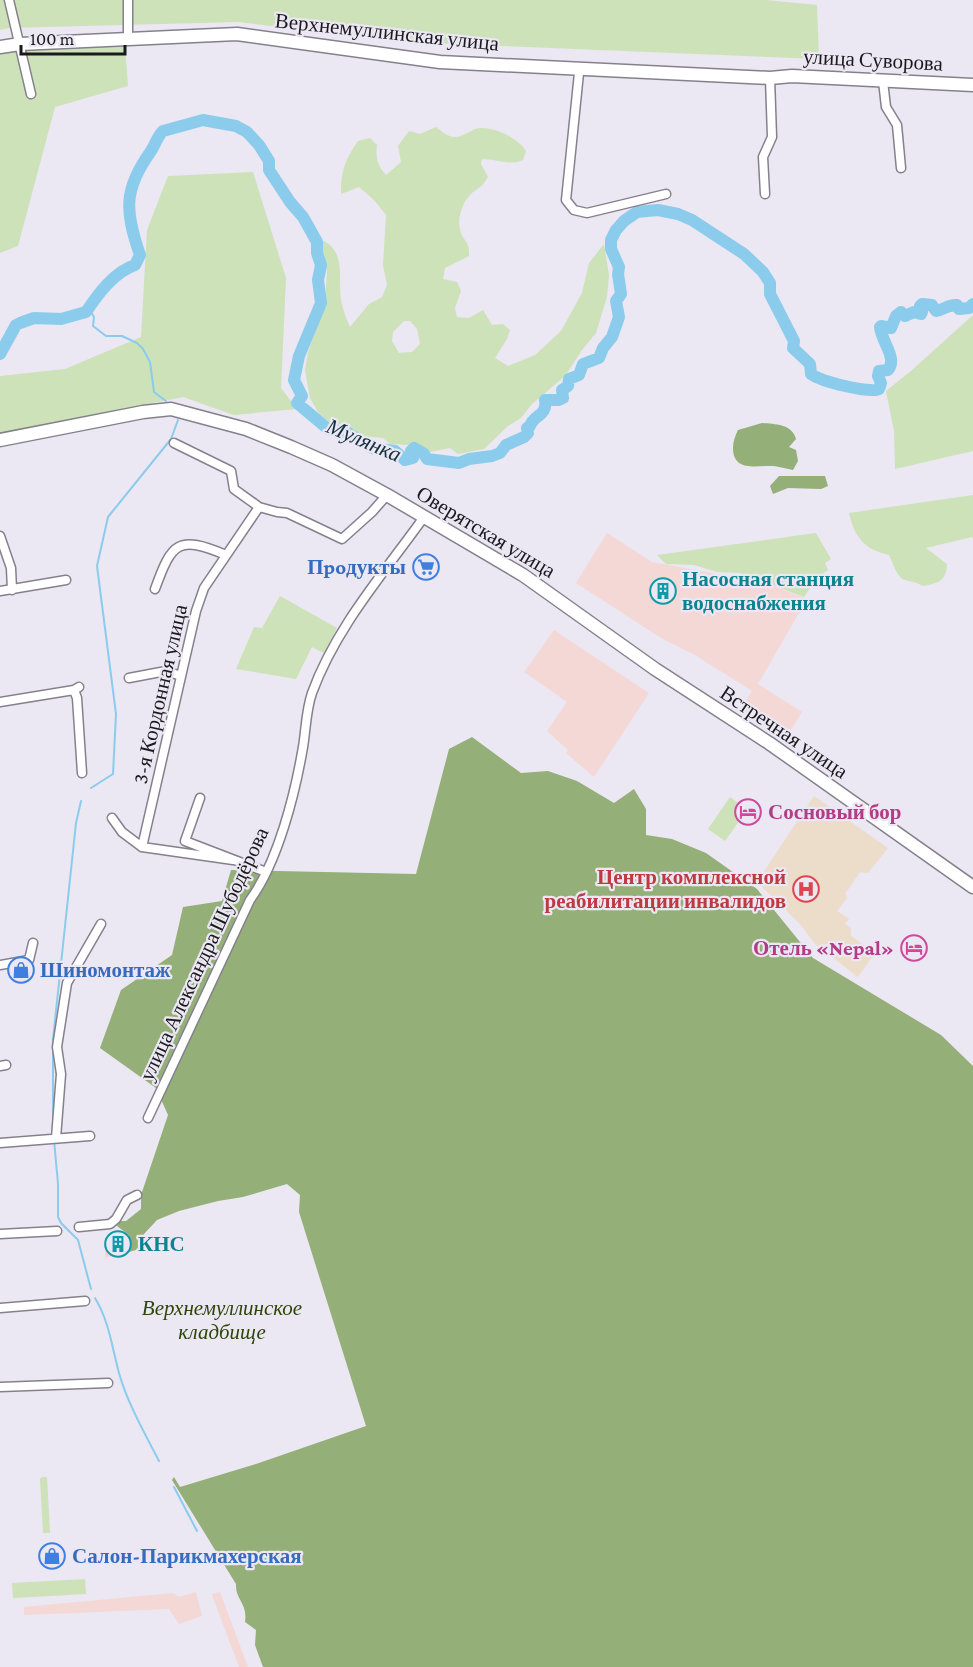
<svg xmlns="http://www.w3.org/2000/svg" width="973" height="1667" viewBox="0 0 973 1667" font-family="'Crimson Pro',serif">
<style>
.industrial{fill:#f3d8d6}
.medical{fill:#ecddca}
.green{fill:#cde2b8;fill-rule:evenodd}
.forest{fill:#94af78}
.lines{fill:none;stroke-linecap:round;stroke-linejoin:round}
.stream{stroke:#8bcced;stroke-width:2}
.river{stroke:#8bcced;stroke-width:12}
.street-casing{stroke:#85818c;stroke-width:11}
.secondary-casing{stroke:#85818c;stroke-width:15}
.street{stroke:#fff;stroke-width:8}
.secondary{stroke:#fff;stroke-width:12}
.labels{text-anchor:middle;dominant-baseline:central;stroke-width:4.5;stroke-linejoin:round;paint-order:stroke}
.street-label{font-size:21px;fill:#1a191d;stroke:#ebe7f3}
.shop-label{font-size:21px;font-weight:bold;fill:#366cbe;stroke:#ebe7f3;text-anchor:start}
.culture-label{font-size:21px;font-weight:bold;fill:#0d838f;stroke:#ebe7f3;text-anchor:start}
.hotel-label{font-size:21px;font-weight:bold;fill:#b23c85;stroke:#ebe7f3;text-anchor:start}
.health-label{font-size:21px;font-weight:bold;fill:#be3a42;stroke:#ebe7f3;text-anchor:end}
.park-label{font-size:21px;font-style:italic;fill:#2d4507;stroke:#ebe7f3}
.water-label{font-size:22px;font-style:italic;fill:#133140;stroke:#ebe7f3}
</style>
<rect width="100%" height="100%" fill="#ebe7f3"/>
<path class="industrial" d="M 607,533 L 652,562 L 739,578 L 742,574 L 807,599 L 758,684 L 802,712 L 787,736 L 783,738 L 740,710 L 752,691 L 695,655 L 661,638 L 576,583 Z
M 554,630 L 649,693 L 594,777 L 566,753 L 568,750 L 547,731 L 567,702 L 524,672 Z
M 109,1234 L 129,1235 L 129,1252 L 105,1258 L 105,1238 Z
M 196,1592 L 202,1616 L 179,1624 L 169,1609 L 24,1615 L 24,1607 L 173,1593 L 179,1597 Z
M 220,1592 L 248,1667 L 239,1667 L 215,1603 L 212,1594 Z"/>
<path class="medical" d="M 814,796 L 888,848 L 868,873 L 860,872 L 845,894 L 847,898 L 837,911 L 849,919 L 845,924 L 851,928 L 851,936 L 875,953 L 858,977 L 815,944 L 800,924 L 757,882 Z"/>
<path class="green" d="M 0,0 L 765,0 L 817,5 L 819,59 L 405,42 L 238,22 L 9,28 L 0,30 Z
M 125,46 L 128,86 L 55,107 L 18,246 L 0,253 L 0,52 L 46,47 Z
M 436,127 C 441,131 447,136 453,137 C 461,138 468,132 475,129 C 491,124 518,138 526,151 L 523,160 C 508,166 498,159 482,159 L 481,164 L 488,177 C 481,189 480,186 471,194 C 463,201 457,218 460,230 C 463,242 470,240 469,256 L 445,268 L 443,279 L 457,282 L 461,291 L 455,308 L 457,317 L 469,318 L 483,310 L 492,325 L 503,324 L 510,330 L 507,339 L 495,358 L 508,366 L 535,355 L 561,331 L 582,293 L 589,263 L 604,244 L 609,275 L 607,297 L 596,333 L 582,350 L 565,376 L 532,404 L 521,418 L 508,426 L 484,449 L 458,454 L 450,448 L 430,452 L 424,448 L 408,445 L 390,444 L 383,438 L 360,436 L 345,426 L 329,422 L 318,412 L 310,398 L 305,370 L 308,352 L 325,304 L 327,270 L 319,252 L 321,243 L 324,241 C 346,253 338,279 341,300 C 343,310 346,318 350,327 L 369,304 L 382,297 L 387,285 L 383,265 L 386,215 L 374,200 L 359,187 L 341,194 C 341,171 345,160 358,141 L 370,138 L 377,145 C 375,158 378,166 386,175 L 401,162 L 398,146 L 409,131 L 420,134 ZM 404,321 L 410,321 L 417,329 L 420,344 L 412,352 L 399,353 L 392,341 L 393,332 Z
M 253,172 L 286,278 L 281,388 L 297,409 L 234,415 L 183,397 L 0,434 L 0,376 L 65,369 L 141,337 L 147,230 L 168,176 Z
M 973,315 L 973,451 L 895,469 L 894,431 L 886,391 L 912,370 Z
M 973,495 L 973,539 L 972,537 L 926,548 L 947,564 C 946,581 939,583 923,586 C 916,582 912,582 905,580 C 897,578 893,563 889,555 C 864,549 855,538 849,513 Z
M 816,533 L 831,559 L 825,563 L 828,570 L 817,578 L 804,597 L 740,573 L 717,572 L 694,565 L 666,564 L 657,555 Z
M 280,596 L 337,628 L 324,653 L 312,647 L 296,679 L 236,669 L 254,627 L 262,628 Z
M 730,797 L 747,810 L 725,841 L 708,829 Z
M 42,1477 L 47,1477 L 50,1533 L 43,1533 L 40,1479 Z
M 85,1579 L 86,1594 L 13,1598 L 12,1583 Z"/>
<path class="forest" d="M 762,423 C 775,424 792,424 796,439 L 789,447 L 796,450 L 798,461 L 793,470 C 787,469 781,467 774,466 C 758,465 733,473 733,448 C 733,442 735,436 738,430 Z
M 779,476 L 825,476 L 828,486 L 821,489 L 788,488 L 773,494 L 770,486 Z
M 472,737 L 521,773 L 548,771 L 577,781 L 614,803 L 634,789 L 646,809 L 646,835 L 672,839 L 706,853 L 757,889 L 813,958 L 941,1035 L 973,1066 L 973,1667 L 263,1667 L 255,1645 L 256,1630 L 245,1622 C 248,1603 235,1600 236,1584 L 172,1480 L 174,1477 L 180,1487 L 256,1464 L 366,1426 L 299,1212 L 300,1195 L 287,1184 L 243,1197 L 218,1201 L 179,1211 L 157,1220 L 144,1234 L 139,1249 L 129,1252 L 129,1235 L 117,1226 L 119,1221 L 126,1221 L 141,1209 L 141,1195 L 168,1115 L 156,1088 L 100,1048 L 121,990 L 172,955 L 183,907 L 222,901 L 231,870 L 416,874 L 449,749 Z"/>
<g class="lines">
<path class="stream" d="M 89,309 L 94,317 L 93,326 L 106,336 L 122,336 L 137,343 L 143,349 L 150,362 L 154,392 L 166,401
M 91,788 L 113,774 L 116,714 L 97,566 L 108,517 L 171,439 L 178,420
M 53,1128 L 53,1039 L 76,823 L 81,801
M 54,1140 L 58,1184 L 58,1217 L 61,1223 L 78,1240 L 91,1289
M 95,1298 C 109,1321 112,1347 119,1373 C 127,1402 145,1434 159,1461
M 174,1487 L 197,1531"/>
<path class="river" d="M 0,354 L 16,325 L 20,323 L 34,318 L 61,319 L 86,312 C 98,294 114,272 135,265 L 140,255 C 125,211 123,190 151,151 C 155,145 157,137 163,131 L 203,120 L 236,126 L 247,132 L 259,145 L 269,161 L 269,170 L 290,202 L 303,217 L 317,242 L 317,253 L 321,265 L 318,280 L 321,303 L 299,356 L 294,380 L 302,396 L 297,403 L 328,429 L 348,433 L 372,448 L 395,451 L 405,460 L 413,458 L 411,451 L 414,448 L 424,454 L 427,459 L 459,463 L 469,459 L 492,456 L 500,453 L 506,445 L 524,437 L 528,433 L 527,428 L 530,426 C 533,415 548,416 545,400 L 559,400 L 563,398 L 562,390 L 568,386 L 569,379 L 579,375 L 583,364 L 599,358 L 603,348 L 612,337 L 619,317 L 616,301 L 621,294 L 618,274 L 619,267 L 611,249 L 611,240 L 616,230 L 624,221 L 637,212 L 658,210 L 678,214 L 692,220 L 744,254 L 763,272 L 770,283 L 770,294 L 794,341 L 793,348 L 810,364 L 811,374 C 820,381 870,394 879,389 L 881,383 L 878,376 L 879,371 L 888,370 C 898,358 881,341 880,327 L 881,326 L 891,328 L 896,316 L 901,312 L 905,316 L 914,312 L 921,314 L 922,312 L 920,306 L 922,304 L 932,305 L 936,311 C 943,310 949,304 957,305 L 959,309 L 969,308 L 973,304"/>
<g class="street-casing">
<path id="street" d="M 9,0 L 31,94
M 128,0 L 128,39
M 581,69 L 579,73 L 566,200 L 574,210 L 587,213 L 666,194
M 883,81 L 886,107 L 897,125 L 901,168
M 765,194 L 763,157 L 772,137 L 770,78
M 174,443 L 231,471 L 234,489 L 259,507 L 277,512 L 287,513 L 342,539 L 372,512 L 387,495
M 0,536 L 11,568 L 12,590
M 155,589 C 172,542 178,535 226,555
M 0,591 L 66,580
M 129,678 L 166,671 L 181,676
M 74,690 L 77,698 L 82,773
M 0,702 L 74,690 L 79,687
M 200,798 L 185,841 L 266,872
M 112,818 L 122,832 L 142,847 L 233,860
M 142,847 L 196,611 L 204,588 L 259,507
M 0,965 L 29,960 L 33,943
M 0,1066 L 6,1065
M 148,1118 L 250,900 C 278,862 295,794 303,747 C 306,729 306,710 312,693 C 336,627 384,573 424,517
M 56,1138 L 61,1074 L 57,1047 L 67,983 L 101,924
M 0,1143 L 90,1136
M 79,1227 L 110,1224 L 116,1219 L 127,1200 L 137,1195
M 0,1234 L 57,1231
M 0,1308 L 85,1301
M 0,1387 L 108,1383"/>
</g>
<g class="secondary-casing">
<path id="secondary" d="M 0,47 L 20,44 L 237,34 L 440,62 L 770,78 L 792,76 L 973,85
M 0,440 L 143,412 L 171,409 L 246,429 L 291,447 L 332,465 L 387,495 L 523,575 L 655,669 L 769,743 L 973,887"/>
</g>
<use href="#street" class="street"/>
<use href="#secondary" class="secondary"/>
</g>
<defs>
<g id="supermarket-ring" transform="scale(1.35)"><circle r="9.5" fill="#ebe7f3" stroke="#3f7fe0" stroke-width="1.5"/><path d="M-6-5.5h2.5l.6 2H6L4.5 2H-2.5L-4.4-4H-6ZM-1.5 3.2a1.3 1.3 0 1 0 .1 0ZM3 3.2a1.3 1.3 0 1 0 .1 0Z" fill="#3f7fe0"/></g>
<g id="building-ring" transform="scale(1.35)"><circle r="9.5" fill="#ebe7f3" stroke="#0f9aa8" stroke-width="1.5"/><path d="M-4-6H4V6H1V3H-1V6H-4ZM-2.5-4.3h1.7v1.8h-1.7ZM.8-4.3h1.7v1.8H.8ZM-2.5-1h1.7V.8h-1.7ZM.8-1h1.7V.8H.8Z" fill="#0f9aa8"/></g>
<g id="hotel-ring" transform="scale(1.35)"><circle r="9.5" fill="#ebe7f3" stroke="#d1479c" stroke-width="1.5"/><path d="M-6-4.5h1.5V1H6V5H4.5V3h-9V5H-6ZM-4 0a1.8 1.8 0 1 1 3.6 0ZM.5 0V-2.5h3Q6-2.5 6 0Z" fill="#d1479c"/></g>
<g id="hospital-ring" transform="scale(1.35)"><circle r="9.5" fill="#ebe7f3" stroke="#e0444e" stroke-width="1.5"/><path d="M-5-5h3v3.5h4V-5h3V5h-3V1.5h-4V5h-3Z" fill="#e0444e"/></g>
<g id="shop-ring" transform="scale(1.35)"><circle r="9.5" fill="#ebe7f3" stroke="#3f7fe0" stroke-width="1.5"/><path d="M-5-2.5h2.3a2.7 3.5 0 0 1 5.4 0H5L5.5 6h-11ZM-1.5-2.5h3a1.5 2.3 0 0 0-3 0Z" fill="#3f7fe0"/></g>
</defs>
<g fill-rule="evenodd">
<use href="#supermarket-ring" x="426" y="567"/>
<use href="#building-ring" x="663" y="591"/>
<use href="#hotel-ring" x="748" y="812"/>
<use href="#hospital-ring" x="806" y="889"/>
<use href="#hotel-ring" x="914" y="948"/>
<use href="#shop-ring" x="21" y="970"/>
<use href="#building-ring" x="118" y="1244"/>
<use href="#shop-ring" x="52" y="1556"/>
</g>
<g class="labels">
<g class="street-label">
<text transform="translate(387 32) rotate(6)">Верхнемуллинская улица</text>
<text transform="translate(873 60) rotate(3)">улица Суворова</text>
<text transform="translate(486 532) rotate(31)">Оверятская улица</text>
<text transform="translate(160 694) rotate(-77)">3-я Кордонная улица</text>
<text transform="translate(784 732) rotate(34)">Встречная улица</text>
<text transform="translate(204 954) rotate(-65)">улица Александра Шубодёрова</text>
</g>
<g class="shop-label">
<text x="406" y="567" text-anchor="end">Пpoдукты</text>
<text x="40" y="970">Шиномонтаж</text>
<text x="72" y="1556">Салон-Парикмахерская</text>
</g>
<g class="culture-label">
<text x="682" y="579">Насосная станция<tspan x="682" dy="24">водоснабжения</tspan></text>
<text x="138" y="1244">КНС</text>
</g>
<g class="hotel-label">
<text x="768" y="812">Сосновый бор</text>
<text x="894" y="948" text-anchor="end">Отель «Nepal»</text>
</g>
<g class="health-label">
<text x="786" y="877">Центр комплексной<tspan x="786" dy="24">реабилитации инвалидов</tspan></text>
</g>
<g class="park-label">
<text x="222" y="1308">Верхнемуллинское<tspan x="222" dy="24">кладбище</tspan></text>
</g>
<g class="water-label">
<text transform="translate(364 440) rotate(23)">Мулянка</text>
</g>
</g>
<path d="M21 45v9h104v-9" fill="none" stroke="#1a191d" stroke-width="3"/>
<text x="30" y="45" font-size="18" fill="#1a191d" stroke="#ebe7f3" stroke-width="4.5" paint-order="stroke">100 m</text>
</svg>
